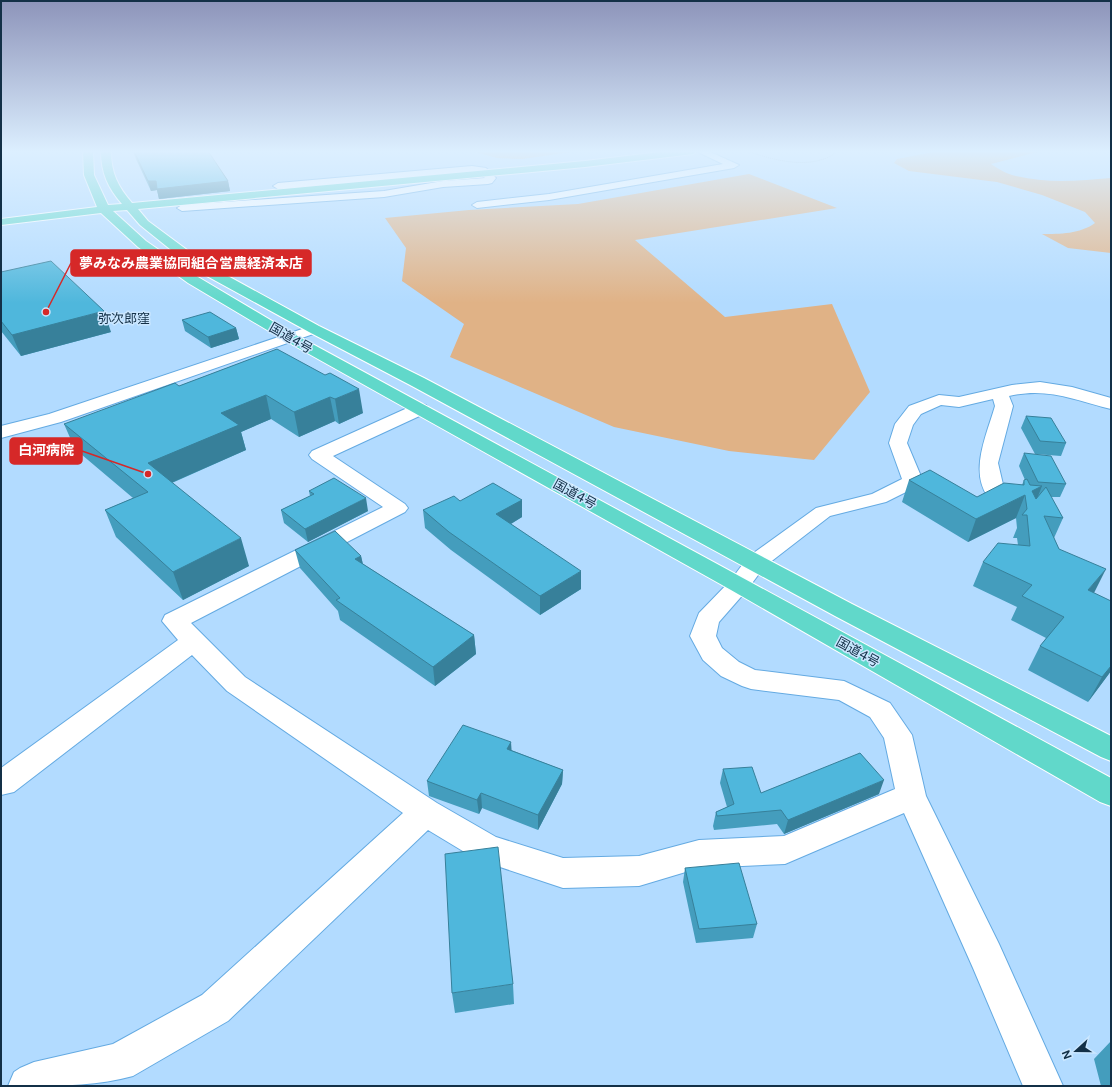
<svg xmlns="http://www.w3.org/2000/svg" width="1112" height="1087" viewBox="0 0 1112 1087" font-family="'Public Sans','Noto Sans JP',sans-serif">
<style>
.green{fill:#e0b286}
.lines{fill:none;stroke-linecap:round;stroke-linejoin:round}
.minor-casing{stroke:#64aae2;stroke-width:2}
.highway-casing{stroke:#fff;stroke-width:2}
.path{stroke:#779cbb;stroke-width:1;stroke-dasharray:1 1;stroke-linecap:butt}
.minor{fill:#fff;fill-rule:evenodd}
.highway{fill:#61d8ca;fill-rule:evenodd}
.wall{fill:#449dbd}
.shaded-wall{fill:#37809a}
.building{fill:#4fb7dc;stroke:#37809a}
.labels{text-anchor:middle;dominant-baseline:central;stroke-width:3;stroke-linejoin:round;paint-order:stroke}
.far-quarter-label{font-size:13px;fill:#133047;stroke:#cbe7ff}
.street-label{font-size:13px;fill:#133047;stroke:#cbe7ff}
.leader{fill:none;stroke:#d62828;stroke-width:1.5}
.callout-dot{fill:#d62828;stroke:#cbe7ff;stroke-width:1.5}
.callout{fill:#d62828;stroke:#d62828;stroke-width:1.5}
.callout-label{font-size:14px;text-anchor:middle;font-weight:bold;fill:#fff}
</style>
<rect width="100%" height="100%" fill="#b2dbff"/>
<path class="green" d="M 472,151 L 578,151 L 522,159 L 497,158 Z
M 939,151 L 1041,151 L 991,164 C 997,168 1005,173 1012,175 C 1045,184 1078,181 1111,178 L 1111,253 L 1068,248 L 1042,234 C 1060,234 1080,234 1095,223 L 1085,212 L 1042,195 L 997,182 L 909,171 L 894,163 L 897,159 Z
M 749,174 L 837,208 L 635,240 L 725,317 L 832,304 L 870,392 L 814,460 L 729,451 L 614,427 L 450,357 L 464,324 L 402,281 L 406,248 L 385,218 L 469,210 L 578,204 Z"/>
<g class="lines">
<g class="minor-casing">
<path id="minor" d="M 696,151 L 708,151 L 739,165 L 734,168 L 549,200 L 477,208 L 472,205 L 477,202 L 549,194 L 723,164 Z
M 472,166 L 486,168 L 496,178 L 492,183 L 488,184 L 443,187 L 384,197 L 182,211 L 177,208 L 182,205 L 384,191 L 443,181 L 485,178 L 480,173 L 472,172 L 278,189 L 273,186 L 278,183 Z
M 314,325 L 319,326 L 321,329 L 319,332 L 61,422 L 1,438 L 1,426 L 49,414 Z
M 1040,382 L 1072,387 L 1111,398 L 1111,409 C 1075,400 1047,387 1009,396 L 1013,406 L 998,463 L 1005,493 L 1002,497 L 995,499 L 988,497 C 969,471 987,434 995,406 L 993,399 L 959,407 L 941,405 L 921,414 L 913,425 L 907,443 L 923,481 L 920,485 L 886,502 L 830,516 L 764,567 L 747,590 L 719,622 L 716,636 L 722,648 L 739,662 L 755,670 L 844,681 L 890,703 L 912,735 L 926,796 L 999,944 L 1063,1086 L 1023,1086 L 973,968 L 904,813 L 785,864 L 699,868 L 639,886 L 563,888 L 476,859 L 428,830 L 228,1021 L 133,1076 C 94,1087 50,1086 8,1086 L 14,1072 L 20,1068 L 34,1062 L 113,1044 L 202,995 L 403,813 L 227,691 L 192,655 L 14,792 L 1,795 L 1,768 L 178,640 L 162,621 L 165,615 L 383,507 L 312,459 L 309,455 L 312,451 L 414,405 L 420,404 L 426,405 L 429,409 L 426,413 L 333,456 L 405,504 L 408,508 L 405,512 L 191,623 L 245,677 L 437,803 L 496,837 L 563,858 L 639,856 L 699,840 L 784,836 L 895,789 L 884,738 L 870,717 L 839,700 L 751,689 L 742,686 L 721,676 L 703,660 L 690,636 L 699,613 L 731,580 L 748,557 L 816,508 L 872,494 L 902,479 L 889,443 L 895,424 L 909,406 L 939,395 L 959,397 L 1012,385 Z"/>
</g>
<g class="highway-casing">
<path id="highway" d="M 83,151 L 93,151 L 94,175 L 108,205 L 122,204 C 108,188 101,173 101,151 L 111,151 C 111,173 118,187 132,203 L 585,161 L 669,151 L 697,151 L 693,154 L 585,167 L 138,209 L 148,221 L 206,264 L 319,326 L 424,378 L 852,604 L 1111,736 L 1111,761 L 1101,757 L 835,616 L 412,386 L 309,332 L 196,270 L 140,225 L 127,210 L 113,211 L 146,241 L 198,277 L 294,334 L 1111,778 L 1111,806 L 1100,802 L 731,590 L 284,340 L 188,283 L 138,247 L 101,213 L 1,225 L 1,219 L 97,207 L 84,175 Z"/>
</g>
<path class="path" d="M 747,151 C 773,160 809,170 834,154 L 832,151"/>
<use href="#minor" class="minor"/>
<use href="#highway" class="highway"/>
</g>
<path class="wall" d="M 133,151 L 228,181 L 230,191 L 159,199 L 157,190 L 151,191 L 136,159 Z
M 1,272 L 111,332 L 21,356 L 1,331 Z
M 182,320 L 236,328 L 239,339 L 211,348 L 185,331 Z
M 277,349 L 363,413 L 339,424 L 335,421 L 299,437 L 271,419 L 241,432 L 246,450 L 172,483 L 249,566 L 183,600 L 116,537 L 105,510 L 133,498 L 75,449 L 64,424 L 179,386 Z
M 1026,416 L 1066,443 L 1061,456 L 1035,454 L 1021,428 Z
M 1024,453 L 1066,484 L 1060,497 L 1051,497 L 1063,518 L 1054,538 L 1059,549 L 1094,593 L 1111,671 L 1088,702 L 1028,670 L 1040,646 L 1046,638 L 1011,620 L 1017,607 L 973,586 L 983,562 L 1018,545 L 1017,538 L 1013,538 L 1017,528 L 1016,518 L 968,542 L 902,502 L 909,480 L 977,497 L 1022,485 L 1024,480 L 1025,480 L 1019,466 Z
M 309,491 L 368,511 L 308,542 L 284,523 L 281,510 L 310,496 Z
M 522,500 L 522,517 L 511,524 L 581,589 L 540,615 L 451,550 L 425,528 L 423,510 L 460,501 Z
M 295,550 L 361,556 L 363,564 L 474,635 L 476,654 L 435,686 L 340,620 L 338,611 L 300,568 Z
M 511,742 L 511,750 L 563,770 L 562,784 L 538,830 L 482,808 L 479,814 L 429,796 L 427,781 Z
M 723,769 L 761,793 L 879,794 L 784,834 L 777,824 L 714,830 L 713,826 L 716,812 L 727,807 L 720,783 Z
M 685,868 L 757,924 L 753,938 L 696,943 L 683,882 Z
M 513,984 L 514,1004 L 455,1013 L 452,993 Z
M 1111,1041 L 1111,1086 L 1101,1086 L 1094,1059 Z"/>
<path class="shaded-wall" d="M 148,181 L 228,181 L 230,191 L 159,199 L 157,190 L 151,191 Z
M 104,311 L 111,332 L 21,356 L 12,335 Z
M 236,328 L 239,339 L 211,348 L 208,337 Z
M 359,389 L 363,413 L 339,424 L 335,399 Z
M 266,395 L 271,419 L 241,432 L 246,450 L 157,489 L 148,463 L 221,413 Z
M 330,397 L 335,421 L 299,437 L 294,412 Z
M 1042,486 L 1033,509 L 1032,491 Z
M 1025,495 L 1016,518 L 968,542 L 976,519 Z
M 366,498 L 368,511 L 308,542 L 305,529 Z
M 522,500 L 522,517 L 497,532 L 496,514 Z
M 241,538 L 249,566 L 183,600 L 173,572 Z
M 361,556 L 365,575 L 355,559 Z
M 1106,569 L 1094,593 L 1088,590 Z
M 581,571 L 581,589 L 540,615 L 540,596 Z
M 474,635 L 476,654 L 435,686 L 433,667 Z
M 1111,666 L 1111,671 L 1088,702 L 1102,677 Z
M 511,742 L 512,756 L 507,749 Z
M 563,770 L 562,784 L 538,830 L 538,815 Z
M 884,780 L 879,794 L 784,834 L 788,820 Z
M 481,793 L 482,808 L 479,814 L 477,800 Z"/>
<path class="building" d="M 134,151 L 208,151 L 228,181 L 157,189 L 156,181 L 148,181 Z
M 51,261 L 104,311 L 12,335 L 1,321 L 1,272 Z
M 210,312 L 236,328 L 208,337 L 182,320 Z
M 277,349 L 325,375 L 330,373 L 359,389 L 335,399 L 330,397 L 294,412 L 266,395 L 221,413 L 239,425 L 148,463 L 241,538 L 173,572 L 105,510 L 148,492 L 64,424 L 175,383 L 179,386 Z
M 1026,416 L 1051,418 L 1066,443 L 1040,441 Z
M 1024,453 L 1051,456 L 1066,484 L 1038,482 Z
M 930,470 L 977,497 L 1004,483 L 1024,485 L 1024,480 L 1027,479 L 1030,485 L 1042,486 L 1032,491 L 1036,499 L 1046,487 L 1063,518 L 1044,516 L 1059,549 L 1106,569 L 1088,590 L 1111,601 L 1111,666 L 1102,677 L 1040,646 L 1064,617 L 1022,596 L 1032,585 L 983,562 L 998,543 L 1030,546 L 1027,515 L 1022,515 L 1027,509 L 1025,495 L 976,519 L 909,480 Z
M 334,478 L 366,498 L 305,529 L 281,510 L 314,494 L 309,491 Z
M 493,483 L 522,500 L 496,514 L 581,571 L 540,596 L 449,532 L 423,510 L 454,496 L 460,501 Z
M 335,531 L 361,556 L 355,559 L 474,635 L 433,667 L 336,600 L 340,598 L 295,550 Z
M 463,725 L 511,742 L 507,749 L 563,770 L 538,815 L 481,793 L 477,800 L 427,781 Z
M 860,753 L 884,780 L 788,820 L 781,810 L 717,816 L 716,812 L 734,804 L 723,769 L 752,767 L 761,793 Z
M 498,847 L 513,984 L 452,993 L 445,854 Z
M 739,863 L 757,924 L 699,929 L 685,868 Z"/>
<linearGradient id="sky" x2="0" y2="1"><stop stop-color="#8d94ba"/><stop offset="0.5" stop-color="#dcefff"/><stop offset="1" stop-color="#dcefff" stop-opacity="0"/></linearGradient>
<rect width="1112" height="303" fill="url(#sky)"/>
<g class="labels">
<g class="far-quarter-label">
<text x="124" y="318">弥次郎窪</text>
</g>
<g class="street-label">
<text transform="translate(291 338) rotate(30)">国道4号</text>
<text transform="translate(575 494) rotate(29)">国道4号</text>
<text transform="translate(858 652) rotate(29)">国道4号</text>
</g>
</g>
<path class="leader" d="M46 312L71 263M148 474L82 451"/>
<g class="callout-dot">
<circle cx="46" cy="312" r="4"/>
<circle cx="148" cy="474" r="4"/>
</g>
<g class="callout">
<rect x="71" y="250" width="240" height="26" rx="4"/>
<rect x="10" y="438" width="72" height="26" rx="4"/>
</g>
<g class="callout-label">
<text x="191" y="268">夢みなみ農業協同組合営農経済本店</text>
<text x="46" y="455">白河病院</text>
</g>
<rect width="1112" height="1087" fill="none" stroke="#133047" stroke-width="4"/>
<g transform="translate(1076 1051) rotate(249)" stroke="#cbe7ff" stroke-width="3" paint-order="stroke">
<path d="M0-3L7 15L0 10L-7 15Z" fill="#133047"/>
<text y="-6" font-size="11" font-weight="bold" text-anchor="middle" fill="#133047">N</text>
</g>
</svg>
